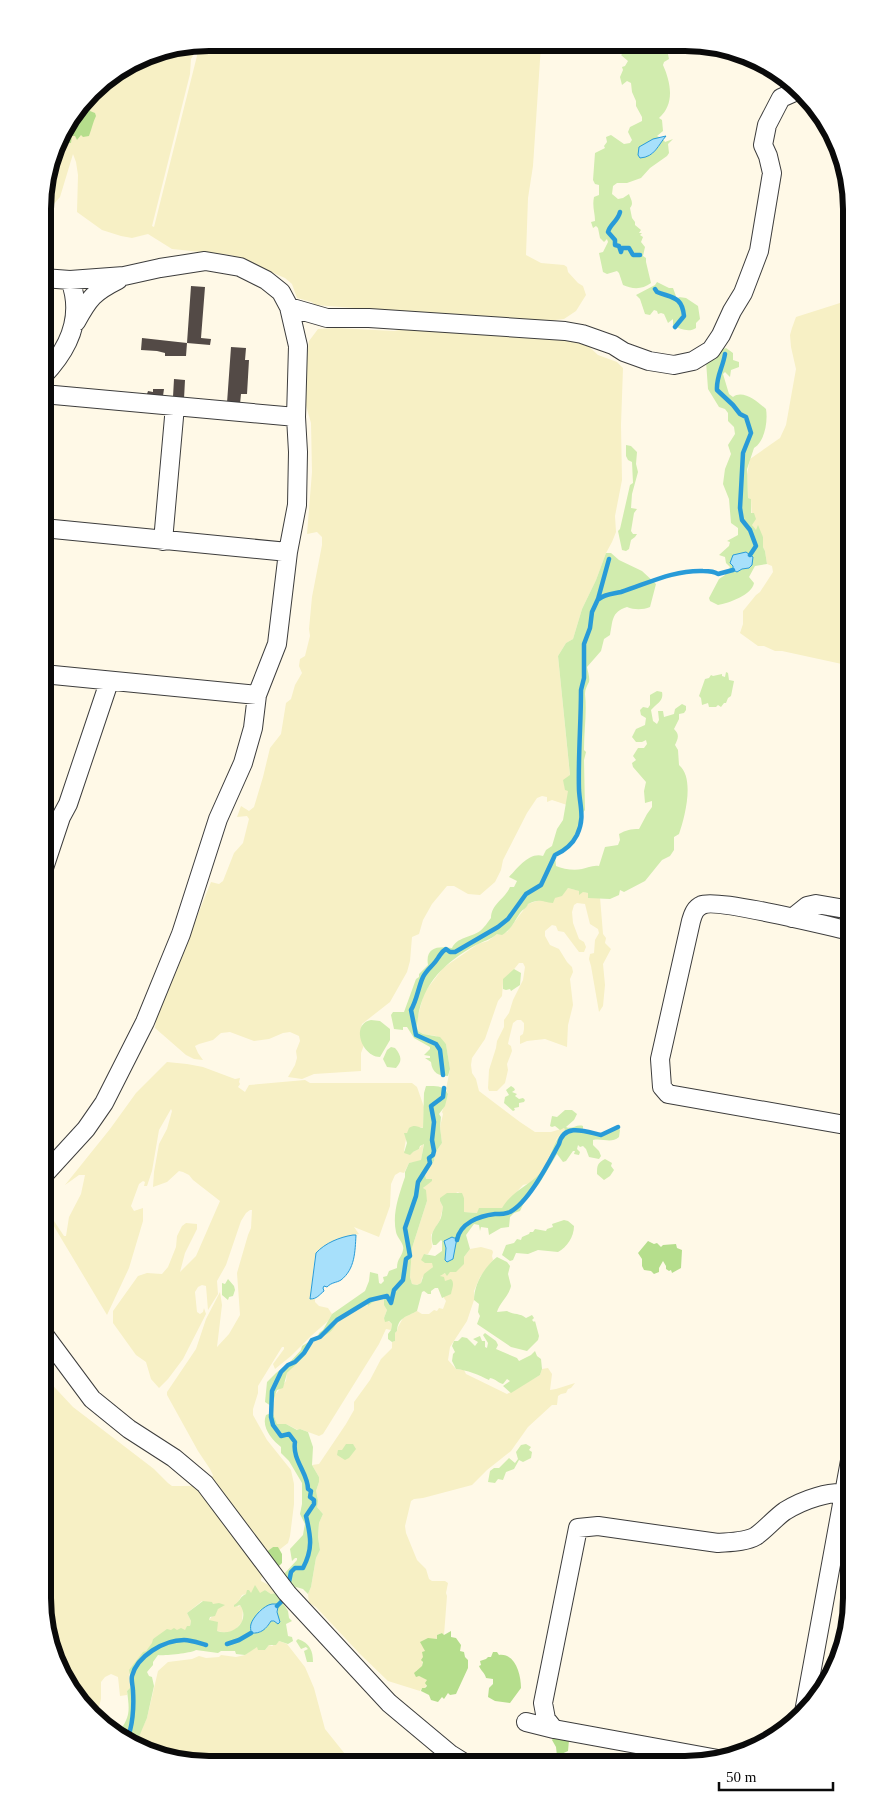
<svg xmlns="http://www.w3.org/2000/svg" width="894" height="1807" viewBox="0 0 894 1807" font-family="Georgia,serif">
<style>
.farmland{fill:#f7f0c5}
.green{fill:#d1ecae;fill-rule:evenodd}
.forest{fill:#b5de8c}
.water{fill:#a7e0fb;stroke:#289bd8}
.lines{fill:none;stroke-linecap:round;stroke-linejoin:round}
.stream{stroke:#289bd8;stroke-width:4.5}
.building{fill:#534a46}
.minor-casing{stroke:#3d3d3d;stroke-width:20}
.minor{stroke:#fff;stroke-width:18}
.rim{fill:none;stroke:#0a0a0a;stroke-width:6}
</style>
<rect width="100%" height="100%" fill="#fff9e7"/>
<path class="farmland" d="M 210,43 L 541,45 L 533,166 L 528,198 L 526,255 L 541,263 L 564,265 L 567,267 L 568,272 L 578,283 L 583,286 L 586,295 L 576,311 L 564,319 L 538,322 L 315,305 L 312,302 L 297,298 L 292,284 L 285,278 L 231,255 L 172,249 L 148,234 L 132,238 L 121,236 L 102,230 L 77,212 L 78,175 L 76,162 L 73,154 L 60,197 L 53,205 L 50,222 L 46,228 L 43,228 L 43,198 L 60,136 L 99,84 L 146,55 L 192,46 L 194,54 L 191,59 L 190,74 L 152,226 L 154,227 L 197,56 L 196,45 Z
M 851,301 L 851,666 L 782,651 L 775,651 L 764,646 L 758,646 L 740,633 L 743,624 L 743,611 L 756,595 L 760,592 L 773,572 L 772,566 L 767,564 L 765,551 L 763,547 L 763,537 L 754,529 L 752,525 L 751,499 L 748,498 L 747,475 L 750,459 L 780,438 L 786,425 L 796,369 L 791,347 L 790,335 L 792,328 L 796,317 L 840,303 Z
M 336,328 L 394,331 L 404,329 L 518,335 L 584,342 L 598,355 L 617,362 L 623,368 L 621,425 L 622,480 L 615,516 L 616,532 L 612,542 L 606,553 L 596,580 L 582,609 L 573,639 L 566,643 L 558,656 L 570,776 L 567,805 L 552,800 L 547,802 L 547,797 L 542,796 L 537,798 L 527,813 L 503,860 L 501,870 L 495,882 L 480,895 L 468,894 L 454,886 L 447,886 L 432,904 L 423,920 L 419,934 L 412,937 L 410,961 L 407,972 L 390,1002 L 362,1024 L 360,1034 L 362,1042 L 364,1045 L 361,1053 L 361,1071 L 314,1074 L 302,1079 L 288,1077 L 295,1065 L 297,1058 L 296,1051 L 300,1041 L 299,1036 L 290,1032 L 283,1033 L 269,1039 L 254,1041 L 230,1032 L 221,1033 L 213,1040 L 199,1044 L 195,1046 L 198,1053 L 203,1060 L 194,1059 L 186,1055 L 155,1028 L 156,1018 L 211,882 L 219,884 L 223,881 L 234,853 L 243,843 L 249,819 L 247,816 L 237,817 L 241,806 L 249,811 L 254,807 L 263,777 L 270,748 L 281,734 L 286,703 L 291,699 L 295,685 L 302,673 L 299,666 L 300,659 L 305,656 L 310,636 L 309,629 L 312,597 L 322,545 L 322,537 L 317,532 L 307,534 L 312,472 L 311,423 L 303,395 L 309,341 L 318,329 Z
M 568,888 L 588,893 L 588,898 L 600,897 L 603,934 L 606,938 L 605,943 L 611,949 L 603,964 L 605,985 L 603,1006 L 599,1012 L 591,966 L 589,959 L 590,954 L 594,953 L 595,940 L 599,933 L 598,929 L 590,924 L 585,904 L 577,903 L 574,905 L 572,912 L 573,923 L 579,939 L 584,942 L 586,947 L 584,952 L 579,952 L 564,932 L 558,931 L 556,926 L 552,925 L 545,931 L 545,936 L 550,945 L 559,949 L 567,962 L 572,967 L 573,972 L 570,979 L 573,1005 L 568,1025 L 567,1047 L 545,1039 L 527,1041 L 520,1044 L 520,1036 L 523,1034 L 524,1029 L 524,1023 L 521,1020 L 517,1020 L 513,1023 L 509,1039 L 508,1044 L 511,1046 L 512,1051 L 507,1064 L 508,1070 L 505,1083 L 497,1091 L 489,1091 L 488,1088 L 489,1070 L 496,1048 L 497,1041 L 504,1027 L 504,1020 L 509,1013 L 513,1000 L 523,980 L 525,967 L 523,963 L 519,963 L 503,983 L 502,996 L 498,1001 L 485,1039 L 472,1058 L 471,1065 L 472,1073 L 476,1079 L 479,1091 L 520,1122 L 535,1132 L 551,1132 L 564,1128 L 565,1130 L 557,1138 L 544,1169 L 531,1183 L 523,1185 L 502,1208 L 477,1213 L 464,1212 L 464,1198 L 458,1192 L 440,1201 L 443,1207 L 440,1220 L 431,1235 L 432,1247 L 428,1254 L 424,1254 L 425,1263 L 433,1263 L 433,1267 L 422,1278 L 421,1283 L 417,1285 L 412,1284 L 410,1277 L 412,1248 L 427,1201 L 423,1188 L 429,1182 L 426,1179 L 425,1174 L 434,1161 L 435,1153 L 442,1143 L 440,1127 L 443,1114 L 442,1112 L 448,1094 L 446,1089 L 450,1069 L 446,1044 L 436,1036 L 423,1034 L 418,1031 L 417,1020 L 424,993 L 443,968 L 478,944 L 488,941 L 497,934 L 507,932 L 528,904 L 540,900 L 555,898 Z
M 167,1062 L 187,1064 L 203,1067 L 235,1079 L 240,1078 L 239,1082 L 240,1084 L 238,1087 L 245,1092 L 249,1085 L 305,1080 L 310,1083 L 412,1083 L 417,1087 L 424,1107 L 423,1128 L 421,1127 L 407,1133 L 404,1151 L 413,1152 L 419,1149 L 424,1142 L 421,1161 L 409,1163 L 404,1173 L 400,1172 L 395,1175 L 391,1184 L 390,1206 L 379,1237 L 354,1227 L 359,1234 L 337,1239 L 315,1256 L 310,1298 L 315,1299 L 315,1302 L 319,1306 L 328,1308 L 332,1314 L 328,1321 L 311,1336 L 291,1356 L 275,1369 L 273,1364 L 284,1349 L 284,1347 L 282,1347 L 258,1386 L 258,1393 L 253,1409 L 253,1415 L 267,1440 L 291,1470 L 294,1484 L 294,1504 L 290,1536 L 288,1543 L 279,1550 L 278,1547 L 273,1547 L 265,1553 L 239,1515 L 211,1479 L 213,1475 L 210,1469 L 198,1451 L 167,1395 L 167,1392 L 196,1349 L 206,1319 L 220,1292 L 222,1305 L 217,1347 L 229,1334 L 240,1315 L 237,1273 L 248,1235 L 251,1228 L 252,1210 L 250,1210 L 246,1213 L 241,1221 L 226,1265 L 217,1281 L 218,1294 L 208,1310 L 206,1286 L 202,1285 L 198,1287 L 195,1292 L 197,1312 L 200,1314 L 203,1312 L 204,1308 L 206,1314 L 183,1359 L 168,1379 L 159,1388 L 151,1379 L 146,1362 L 136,1355 L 113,1323 L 113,1311 L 138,1276 L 147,1273 L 162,1274 L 168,1267 L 176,1247 L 177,1236 L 182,1226 L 186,1223 L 197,1224 L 197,1229 L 185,1253 L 180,1272 L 196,1256 L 220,1201 L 193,1180 L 189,1175 L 183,1172 L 179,1171 L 167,1182 L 153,1187 L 154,1172 L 159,1144 L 167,1129 L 172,1111 L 171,1109 L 159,1130 L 152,1171 L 147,1186 L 144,1186 L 145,1182 L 143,1181 L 139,1184 L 131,1206 L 134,1211 L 143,1208 L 143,1221 L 129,1268 L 107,1315 L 52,1223 L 50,1215 L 64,1236 L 66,1236 L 69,1217 L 81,1194 L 85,1175 L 79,1175 L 65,1185 L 110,1129 L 136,1093 Z
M 481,1247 L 492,1250 L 493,1252 L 492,1256 L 493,1260 L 480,1277 L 474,1291 L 474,1300 L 467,1321 L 450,1347 L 448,1360 L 456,1369 L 464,1370 L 466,1374 L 507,1394 L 540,1375 L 542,1369 L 548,1368 L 552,1374 L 550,1390 L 556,1389 L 575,1383 L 571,1388 L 568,1389 L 566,1393 L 561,1394 L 558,1396 L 557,1405 L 552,1405 L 528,1427 L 511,1451 L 487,1470 L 472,1485 L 423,1498 L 414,1499 L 411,1501 L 405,1526 L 406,1533 L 417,1560 L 426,1569 L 429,1579 L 432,1581 L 445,1581 L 448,1583 L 446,1593 L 447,1596 L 444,1635 L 442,1633 L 437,1635 L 438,1639 L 423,1644 L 425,1651 L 423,1658 L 422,1667 L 416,1671 L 419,1676 L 428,1680 L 425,1688 L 422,1688 L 420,1691 L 388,1681 L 360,1654 L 316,1607 L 309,1603 L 308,1594 L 311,1587 L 316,1558 L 320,1550 L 318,1537 L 319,1523 L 323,1514 L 317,1507 L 316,1491 L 319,1482 L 319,1477 L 312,1465 L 319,1464 L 346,1424 L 354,1410 L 354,1402 L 370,1380 L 381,1359 L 392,1348 L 392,1342 L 395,1341 L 395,1333 L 397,1331 L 398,1327 L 403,1318 L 417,1311 L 422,1314 L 429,1314 L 434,1310 L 437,1311 L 439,1308 L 443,1309 L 446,1301 L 444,1298 L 445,1281 L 440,1276 L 442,1274 L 453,1271 L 463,1261 L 464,1257 L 470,1249 Z
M 384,1298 L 387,1310 L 384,1318 L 392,1324 L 391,1330 L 386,1329 L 379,1344 L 323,1434 L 319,1436 L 300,1429 L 298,1430 L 286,1424 L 277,1424 L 273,1413 L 271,1413 L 271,1406 L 274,1403 L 275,1395 L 286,1381 L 287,1373 L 305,1356 L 312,1340 L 320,1337 L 337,1320 L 363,1303 L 368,1306 L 377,1299 Z
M 43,1375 L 73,1407 L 154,1469 L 168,1483 L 172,1486 L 192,1486 L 201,1493 L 226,1527 L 234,1533 L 264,1576 L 261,1578 L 261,1581 L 271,1586 L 276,1593 L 271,1594 L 265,1590 L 262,1593 L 246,1594 L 242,1595 L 237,1604 L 238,1607 L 240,1605 L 243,1609 L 242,1622 L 235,1630 L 226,1633 L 217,1631 L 216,1628 L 209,1620 L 218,1609 L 217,1605 L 202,1601 L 187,1613 L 191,1621 L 190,1626 L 185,1630 L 171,1630 L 153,1639 L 153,1643 L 132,1667 L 129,1675 L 132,1687 L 127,1691 L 127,1695 L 120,1696 L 118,1677 L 111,1674 L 105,1677 L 101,1682 L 101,1699 L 96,1718 L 88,1705 L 89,1697 L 84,1700 L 51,1651 L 43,1597 Z
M 279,1641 L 287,1644 L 305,1667 L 314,1688 L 325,1729 L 353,1764 L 187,1763 L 134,1746 L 147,1718 L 158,1671 L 168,1662 L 192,1659 L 199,1656 L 206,1658 L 219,1657 L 221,1655 L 236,1657 L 245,1655 L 257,1646 L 260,1650 L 265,1650 L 269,1645 L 272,1646 Z"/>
<path class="green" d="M 625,45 L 662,45 L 663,47 L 666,45 L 669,59 L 664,62 L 663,65 C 671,83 675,104 659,118 L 662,120 L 663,131 L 657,136 L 661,138 L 658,139 L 640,158 C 653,157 657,149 663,139 L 665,142 L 673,139 L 668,144 L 669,153 L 667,156 L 650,168 L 641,178 L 627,183 L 617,183 L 613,186 L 612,194 L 618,199 L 623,198 L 629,194 C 631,200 634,203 630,208 L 632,218 L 635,222 L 635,225 L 641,230 L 639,233 L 642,233 L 640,235 L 643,237 L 641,242 L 645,247 L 643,256 L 646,258 L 646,262 L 651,283 C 642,290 632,289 623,285 L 619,273 L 617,271 L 607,274 L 603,272 L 599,253 L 603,252 L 608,242 L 607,239 L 604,242 L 600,238 L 598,228 L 596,226 L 593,228 L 591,222 L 595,221 C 595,212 592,207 594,197 L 599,195 L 599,185 L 595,184 L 593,180 L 595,153 L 605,148 L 604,146 L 607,142 L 606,137 L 611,135 L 624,144 L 630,143 L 632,140 L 628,132 L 630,127 L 642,121 L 642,117 L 636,106 L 636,101 L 632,92 L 631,83 L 627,81 L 622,85 L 620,77 L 623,70 L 622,67 L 625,66 L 628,61 L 621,55 L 629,48 Z
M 657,282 L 669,288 L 673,288 L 677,299 L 679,297 L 686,298 L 698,306 L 700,319 L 696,323 L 696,328 C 689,333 680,329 673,325 L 673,319 L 668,323 L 664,314 L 661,313 L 658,314 L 657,311 L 654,310 L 650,315 L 645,314 L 640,299 L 636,295 L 655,285 Z
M 726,348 L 733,353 L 733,360 L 739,362 L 739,367 L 731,370 L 730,377 L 725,372 L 723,374 L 729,394 L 733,397 C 743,389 758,402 766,409 C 768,421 765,441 754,448 L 747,469 L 748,498 L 751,499 L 751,513 L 754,513 L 756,519 L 752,525 L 756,530 L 758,525 L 763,537 L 763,547 L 765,551 L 767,564 L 755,566 L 749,577 L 754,583 C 752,595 729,603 718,605 L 710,601 L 709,598 L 719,579 L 725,575 L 725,574 L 722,573 L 729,570 L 730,567 L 726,563 L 725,557 L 719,555 L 729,546 L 730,542 L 727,541 L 738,535 L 738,528 L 731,523 L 729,499 L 723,484 L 725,469 L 731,454 L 728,445 L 735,434 L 734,427 L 728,421 L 728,413 L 725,409 L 719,407 L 708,389 L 706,361 L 716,359 L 719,351 Z
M 626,445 L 631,446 L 637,452 L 636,464 L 638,472 L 632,494 L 631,508 L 637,509 L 634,513 L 631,531 L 633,534 L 637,534 L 635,537 L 631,540 L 629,549 L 626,551 L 622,550 L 618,531 L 620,529 L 630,485 L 633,483 L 632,462 L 628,460 L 626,456 Z
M 606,553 L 611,553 L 619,560 L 642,571 L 656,584 L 650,607 C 643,610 634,610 627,607 C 611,612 613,621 610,635 L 604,639 L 601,651 L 587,667 C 588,672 590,678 589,682 C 587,686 585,689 585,694 C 587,713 584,730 584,750 L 586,752 L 584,760 L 585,810 C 581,814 582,819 580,825 C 576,841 569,848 555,855 L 556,866 C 563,869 574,871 582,869 C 588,868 592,865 599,866 L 605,847 L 618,845 L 620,840 L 619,834 C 626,830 631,829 639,829 L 647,814 L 652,807 L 652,801 L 645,803 L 644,791 L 646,782 L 633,767 L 632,763 L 636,760 L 633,756 L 638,748 L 644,748 L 647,744 L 646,740 L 642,742 L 636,742 L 632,737 L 636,729 L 645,725 L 646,718 L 641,715 L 640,710 L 643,707 L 648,708 L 650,705 L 650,695 L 657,691 L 662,692 C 664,701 657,703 651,710 L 653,721 L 657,724 L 659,720 L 658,711 L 663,711 L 664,717 L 674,714 L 675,709 L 682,704 L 686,706 L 686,710 L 684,713 L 679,714 L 679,719 L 674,729 C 680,735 678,738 675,745 L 678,750 L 679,765 C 695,778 685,817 679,834 L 674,837 L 674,850 L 670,856 L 662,860 L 645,881 L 624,892 L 620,890 L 619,895 L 610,899 L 588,898 L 588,893 L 583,892 L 579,895 L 579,891 L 568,888 L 562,896 L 555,898 L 553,903 C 542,902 540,898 528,904 C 526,909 523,909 520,913 C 514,922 511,930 502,935 L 497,934 C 490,940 484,941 476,945 C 442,964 420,986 417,1026 L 418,1031 L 423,1034 L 440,1037 L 446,1044 L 450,1069 L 448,1076 C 439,1076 432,1073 431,1062 L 425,1058 L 430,1058 L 430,1056 L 424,1055 L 430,1049 L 430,1047 L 414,1038 L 407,1027 L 403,1027 L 403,1030 L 394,1029 L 391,1015 L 393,1012 L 404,1012 L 416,979 L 419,977 L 419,974 L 428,965 C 425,947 438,946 452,948 C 457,937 470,938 480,931 C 484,928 488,922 491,918 C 491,904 505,899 510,887 L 514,887 L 517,881 L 509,877 C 518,868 529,852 543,856 L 546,850 L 552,846 L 557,829 L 563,820 L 568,791 L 565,790 L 563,780 L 570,775 L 558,656 L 566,643 L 573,639 L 582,609 L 596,580 Z
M 726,672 L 728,673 L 729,680 L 734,681 L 731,696 L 728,698 L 726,703 L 724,703 L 721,707 L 718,705 L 716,707 L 709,707 L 708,703 L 702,705 L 701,698 L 699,696 L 705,679 L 709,678 L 711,675 L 713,676 L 722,674 L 722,676 L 725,677 Z
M 514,969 L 521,973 L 520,985 L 511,991 L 510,989 L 506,990 L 503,989 L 503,979 Z
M 371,1020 L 380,1021 L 390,1029 L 390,1040 L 380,1057 C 362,1057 350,1024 371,1020 Z
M 391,1047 L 395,1048 C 401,1055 403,1061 396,1068 L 387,1067 L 383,1059 L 387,1050 Z
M 426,1086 C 435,1086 444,1085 448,1094 L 445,1106 L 439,1114 L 441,1117 L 440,1127 L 442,1143 L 435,1153 L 434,1161 L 425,1174 L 426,1179 L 432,1179 L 432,1181 L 423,1188 L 426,1190 L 427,1201 L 412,1248 L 410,1277 L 412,1284 L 417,1285 L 421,1283 L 424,1274 L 433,1267 L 432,1263 L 425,1263 L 421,1260 L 424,1254 L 435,1256 L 442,1251 L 442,1241 L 441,1240 L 436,1245 L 433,1245 C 429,1233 435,1229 440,1220 C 442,1217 442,1211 443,1207 L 440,1201 L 440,1198 L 447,1193 L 462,1193 L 464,1198 L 464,1212 L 477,1213 L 479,1208 L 502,1208 C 513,1189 533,1185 544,1168 C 552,1155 553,1140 565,1130 L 564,1128 L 560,1130 L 555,1126 L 552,1127 L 550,1126 L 552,1116 L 557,1117 L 565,1110 L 572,1110 L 577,1114 L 574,1120 L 566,1127 C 572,1130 576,1124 583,1126 L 583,1130 C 602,1138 602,1133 618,1127 L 620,1130 L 619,1137 C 611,1144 603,1138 593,1140 L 593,1145 L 599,1151 L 601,1156 L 599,1159 L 589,1157 L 586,1149 L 583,1146 L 580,1147 L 578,1145 L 577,1149 L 580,1152 L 579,1155 L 574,1154 L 575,1151 L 573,1151 L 566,1161 L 563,1162 L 557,1154 L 539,1184 L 527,1196 L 520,1211 L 514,1213 L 510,1217 L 509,1227 L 501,1228 L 489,1235 L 488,1228 L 481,1227 L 480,1231 L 479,1225 L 474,1224 L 466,1235 L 470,1249 L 464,1257 L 464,1264 L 456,1272 L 450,1272 L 447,1276 L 445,1273 L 440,1276 L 444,1277 L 445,1281 L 451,1279 C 455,1283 452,1288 451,1294 L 442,1298 L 438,1288 L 435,1288 L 431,1291 L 431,1294 L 428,1294 L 424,1291 L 422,1292 L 417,1311 C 407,1317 398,1317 397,1331 L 395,1333 L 395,1341 L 392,1342 L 388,1339 L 388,1334 L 391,1330 L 392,1324 L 389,1321 L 385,1322 L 384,1318 L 387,1310 L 384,1305 L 384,1298 L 377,1299 L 368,1306 L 367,1304 L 363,1303 L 337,1320 C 335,1331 326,1336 317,1338 L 319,1333 L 323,1330 L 332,1314 L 365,1291 L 369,1281 L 370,1272 L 378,1274 L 379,1283 L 381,1284 L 384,1281 L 383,1277 L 387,1276 L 389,1271 L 397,1268 C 397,1258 402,1257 403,1250 C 405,1244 397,1238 396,1232 C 392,1213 399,1195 405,1177 L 405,1172 L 409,1163 L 421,1160 L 424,1144 L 420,1146 L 419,1149 L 413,1152 L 410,1155 L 404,1153 L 407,1143 L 404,1133 L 407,1133 L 409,1128 C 415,1124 417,1127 423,1128 L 424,1093 Z
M 511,1086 L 514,1088 L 515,1090 L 512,1092 L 517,1094 L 515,1096 L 519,1099 L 523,1098 L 525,1100 L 524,1102 L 519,1103 L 519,1107 L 514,1108 L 515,1110 L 513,1111 L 504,1103 L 505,1097 L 509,1095 L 506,1090 Z
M 605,1159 L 612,1163 L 611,1166 L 614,1170 L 610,1176 L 604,1180 L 597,1174 C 597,1166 597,1163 605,1159 Z
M 564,1220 L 568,1221 L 574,1226 C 574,1237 567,1247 558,1252 L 538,1250 L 528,1254 L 516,1253 L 513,1260 L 510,1261 L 502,1255 L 506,1245 L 514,1243 L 517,1239 L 521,1240 L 522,1237 L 529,1234 L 530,1232 L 533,1232 L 535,1229 L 546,1231 L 547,1229 L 553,1227 L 552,1224 Z
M 497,1257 L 507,1262 L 510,1266 L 508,1274 L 511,1286 C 509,1296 499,1303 497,1312 L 507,1311 C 513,1315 520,1313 526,1318 L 532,1315 L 534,1318 L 532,1320 L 534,1322 L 535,1321 L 539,1336 L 538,1340 L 527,1351 L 511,1347 L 477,1324 L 480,1316 L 478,1312 L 479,1304 L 474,1300 C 474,1284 485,1266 497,1257 Z
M 228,1279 L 234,1286 L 235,1290 L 233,1296 L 229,1297 L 228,1300 L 222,1295 L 222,1283 L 225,1284 Z
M 485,1333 L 496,1341 L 498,1345 L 496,1349 L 517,1358 L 519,1361 L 531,1355 L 535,1351 L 537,1356 L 541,1359 L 542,1369 L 540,1375 L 511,1393 L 503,1386 L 510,1381 L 507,1379 L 503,1384 C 498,1383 496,1379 490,1378 L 489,1380 C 479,1375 467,1370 456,1369 L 452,1361 L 453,1354 L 455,1352 L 452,1346 L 454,1341 L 458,1341 L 462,1337 L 467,1338 L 475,1346 L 478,1342 L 473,1339 L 480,1336 L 482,1341 L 485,1341 L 485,1347 L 487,1348 L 488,1343 L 483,1335 Z
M 312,1340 L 305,1356 L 287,1373 L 283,1388 L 277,1390 C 274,1396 275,1402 271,1406 L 265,1402 L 267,1382 L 276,1373 L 290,1362 L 301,1350 L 302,1346 Z
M 271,1413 L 273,1413 L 277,1424 L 286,1424 L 297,1430 L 300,1429 L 308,1432 L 313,1447 L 312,1465 L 319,1477 L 319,1482 L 316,1491 L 318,1501 L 317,1507 L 323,1514 L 319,1523 L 318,1537 L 320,1550 L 316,1558 L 311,1587 L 308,1594 L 303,1589 L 296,1587 L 294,1590 L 283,1575 L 297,1560 L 297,1558 L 295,1558 L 292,1561 L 290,1549 L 303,1535 L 304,1529 L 305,1524 L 300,1514 L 302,1504 L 302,1483 L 289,1461 L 281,1453 L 281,1447 C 272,1440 261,1427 266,1415 Z
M 346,1444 L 353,1444 L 356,1449 L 349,1458 L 345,1460 L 337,1455 L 338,1450 L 342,1450 Z
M 526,1444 L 531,1447 L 529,1450 L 532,1452 L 531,1458 L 523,1462 L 519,1460 L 514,1469 L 506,1472 L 503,1480 L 498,1479 L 495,1483 L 488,1482 L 490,1471 L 494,1468 L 499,1468 L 509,1458 L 515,1463 L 518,1459 L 516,1452 L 521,1445 Z
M 255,1585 L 260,1593 L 265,1590 L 271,1594 L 276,1593 L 288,1611 L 289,1618 L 292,1621 L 286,1624 L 288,1636 L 292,1637 L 293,1641 L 288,1644 L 279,1641 L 276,1645 L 269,1645 L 265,1650 L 258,1650 L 257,1647 L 245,1655 L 236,1654 L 235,1651 L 221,1651 L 218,1653 L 196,1650 C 192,1653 164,1656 158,1655 L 153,1662 L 153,1665 L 147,1672 L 149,1676 L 152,1677 L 154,1686 L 147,1718 L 135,1746 L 117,1735 C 130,1717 130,1713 127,1691 L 132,1686 L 129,1670 L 143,1652 L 146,1651 L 152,1643 L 153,1639 L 167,1629 L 171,1630 L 174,1628 L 177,1630 L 181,1628 L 185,1630 L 187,1626 L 190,1626 L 191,1621 L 187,1613 L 203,1601 L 212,1602 L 213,1604 L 219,1603 L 225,1605 L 218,1609 L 215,1616 L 210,1617 L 209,1620 L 218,1622 L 217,1631 C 233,1637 251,1621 240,1605 L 234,1607 L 234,1605 C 240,1602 240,1596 246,1594 L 247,1590 L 249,1590 L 251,1593 ZM 277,1604 L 278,1607 L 276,1622 L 271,1621 L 267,1627 L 259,1633 L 251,1624 L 260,1610 Z
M 298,1639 C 310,1643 313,1651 313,1662 L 307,1662 L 304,1651 L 308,1649 L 306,1647 L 301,1649 L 296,1641 Z"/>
<path class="forest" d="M 87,101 L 91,104 L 90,111 L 95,113 L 96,116 C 93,122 92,128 89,136 L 83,137 L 81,135 L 77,140 L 75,136 L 72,136 L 71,143 L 69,143 L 60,136 L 84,104 L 87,103 Z
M 648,1241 L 654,1244 L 657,1243 L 661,1247 L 663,1245 L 676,1244 L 677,1248 L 682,1250 L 681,1268 L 672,1273 L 671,1270 L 669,1271 L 666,1269 L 666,1266 L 663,1261 L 659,1268 L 659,1272 L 654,1274 L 651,1271 L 644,1270 L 642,1266 L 642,1259 L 638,1253 Z
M 273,1547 L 278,1547 L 282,1554 L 282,1563 L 279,1566 L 277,1565 L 276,1566 L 265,1553 Z
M 451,1631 L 451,1637 L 456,1638 L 461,1645 L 460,1651 L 464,1652 L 465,1657 L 468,1660 L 468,1668 L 456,1694 L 450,1695 L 448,1693 L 444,1699 L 442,1697 L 438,1702 L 431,1700 L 429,1695 L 421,1691 L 422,1688 L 425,1688 L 427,1686 L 425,1683 L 427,1680 L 419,1676 L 416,1677 L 414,1673 L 422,1666 L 423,1662 L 421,1660 L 423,1657 L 422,1652 L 425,1651 L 420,1642 L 428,1638 L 437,1639 L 437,1635 L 442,1633 L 444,1635 Z
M 493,1652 L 497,1652 L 499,1655 C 515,1653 521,1674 521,1688 L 510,1703 L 495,1701 L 488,1697 L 489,1688 L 493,1684 L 493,1679 L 486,1678 C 485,1673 481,1671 479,1666 L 481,1665 L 480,1661 L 486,1659 L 488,1657 L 491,1657 Z
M 555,1736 L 569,1740 L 568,1751 L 557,1756 L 556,1747 L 552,1740 Z"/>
<path class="water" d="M 666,136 C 658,145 655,157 640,158 L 638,155 L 639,147 L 653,139 Z
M 746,552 L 753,557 L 752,565 L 749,568 L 742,569 L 737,572 L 733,570 L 733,566 L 730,563 L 733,555 Z
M 353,1235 L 356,1235 C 355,1252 355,1269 341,1280 C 336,1283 332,1282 327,1287 L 324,1286 L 323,1288 L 324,1291 C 319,1295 317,1299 310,1299 L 316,1253 C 325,1243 340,1237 353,1235 Z
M 452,1237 L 454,1238 L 457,1238 L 453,1259 L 447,1262 L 445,1260 L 446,1248 L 444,1241 Z
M 272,1604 L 277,1604 L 278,1607 L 277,1612 L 280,1622 L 278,1624 L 274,1621 L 271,1621 C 266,1629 261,1634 251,1633 C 251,1630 250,1627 251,1624 C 253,1617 264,1605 272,1604 Z"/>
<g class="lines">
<path class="stream" d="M 620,212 C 618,221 610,224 608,232 L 615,240 L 615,245 L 619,246 L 621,252 L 622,248 L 629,248 L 633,255 L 640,255
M 655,289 L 657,292 C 672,298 682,296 684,316 L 675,327
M 725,354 C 723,367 716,377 717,390 L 733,405 L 740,414 L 746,417 L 751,433 L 743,453 L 740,508 L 742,520 L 750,530 L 756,546 L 750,555
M 599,599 C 605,594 613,594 621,592 C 649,583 673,570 703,571 C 709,571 714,571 718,574 L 733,570
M 443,1075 L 440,1050 L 436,1044 L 416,1035 L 411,1010 C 417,1000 418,988 423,977 C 427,969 434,965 438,958 C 441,954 441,952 446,949 L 450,952 L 455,952 L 498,927 L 508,919 L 526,894 L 541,885 L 555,855 C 564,851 572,845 577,835 C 585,818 580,807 579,790 C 578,757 581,723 581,690 L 584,678 L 584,644 L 590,628 L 592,612 L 598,599 L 609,559
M 457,1240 C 460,1223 479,1216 495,1214 C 500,1214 505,1214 510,1212 C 529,1202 549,1162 559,1144 C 564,1122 587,1132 601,1135 L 618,1127
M 289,1582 L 291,1572 L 295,1568 L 303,1568 C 313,1549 311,1537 306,1516 L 314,1504 L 314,1500 L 310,1497 L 311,1491 L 308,1489 C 308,1473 292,1460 295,1442 L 289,1434 L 281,1436 L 273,1425 L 271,1417 L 272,1391 L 281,1372 L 288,1365 L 295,1362 L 304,1353 L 312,1340 L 320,1337 L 337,1320 L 370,1300 L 387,1296 L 391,1303 L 394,1290 L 403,1280 L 406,1259 L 410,1256 L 405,1228 L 416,1196 L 418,1182 L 430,1163 L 429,1158 L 433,1155 L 434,1151 L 432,1140 L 434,1122 L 431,1106 L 443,1097 L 444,1088
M 277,1606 L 282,1601
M 227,1644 L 239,1640 L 251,1633
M 126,1741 C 133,1728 134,1706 133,1691 C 133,1686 131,1681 132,1676 C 137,1656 164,1640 184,1640 C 191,1640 199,1643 206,1645"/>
</g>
<path class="building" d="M 191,286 L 205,287 L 201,338 L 211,339 L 210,345 L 187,343 Z
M 142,338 L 187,343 L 186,356 L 165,356 L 165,353 L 157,351 L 141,350 Z
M 231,347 L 246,348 L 245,360 L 249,360 L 247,394 L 241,394 L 240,404 L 227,403 Z
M 174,379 L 185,380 L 184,399 L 173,397 Z
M 153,389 L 164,389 L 163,396 L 147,394 L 148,391 L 153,392 Z"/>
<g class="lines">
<g class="minor-casing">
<path id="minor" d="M 289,307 L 327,318 L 369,318 L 565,331 L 582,334 L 613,345 L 624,352 L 649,361 L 674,365 L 693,361 L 711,350 L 721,335 L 732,311 L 743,293 L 759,251 L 772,173 L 768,156 L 763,145 L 767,125 L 781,98 L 799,90
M 76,322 C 89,298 94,292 118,280
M 43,376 C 69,349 84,317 70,280
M 43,394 L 296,417
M 43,528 L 288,552
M 163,541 L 175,406
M 43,674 L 257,695
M 43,871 L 61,817 L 68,804 L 109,682
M 792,918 L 807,906 L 816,904 L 851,910
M 851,1126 L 668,1094 L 662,1087 L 660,1059 L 691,921 C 693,914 695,908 702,905 C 716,898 828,926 851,931
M 43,1176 L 86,1129 L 104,1103 L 145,1022 L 181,934 L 218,819 L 243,763 L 253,728 L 257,695 L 277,644 L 288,552 L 297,505 L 298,452 L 296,417 L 298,346 L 289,307 L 281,292 L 266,280 L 240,267 L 205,261 L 160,268 L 124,276 L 70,280 L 43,278
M 43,1333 L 92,1399 L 129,1429 L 174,1458 L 205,1484 L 287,1593 L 389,1703 L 450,1754 L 466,1764
M 804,1712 L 851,1455
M 526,1722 L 554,1729
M 718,1759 L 554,1729 L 546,1719 L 543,1703 L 578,1528 L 598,1526 L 718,1543 C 729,1542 746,1542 756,1536 C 766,1529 775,1518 785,1511 C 803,1500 830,1490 851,1494"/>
</g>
<use href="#minor" class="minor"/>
</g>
<path d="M0 0H894V1807H0ZM209 51H685A158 158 0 0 1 843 209V1598A158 158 0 0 1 685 1756H209A158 158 0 0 1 51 1598V209A158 158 0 0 1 209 51Z" fill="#fff" fill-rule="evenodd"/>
<path class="rim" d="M209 51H685A158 158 0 0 1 843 209V1598A158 158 0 0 1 685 1756H209A158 158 0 0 1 51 1598V209A158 158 0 0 1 209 51Z"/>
<path d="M719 1782v8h114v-8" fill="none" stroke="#0a0a0a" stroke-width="2.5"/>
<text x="726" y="1782" font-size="15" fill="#0a0a0a" stroke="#ffffff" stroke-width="4" paint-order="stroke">50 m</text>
</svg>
